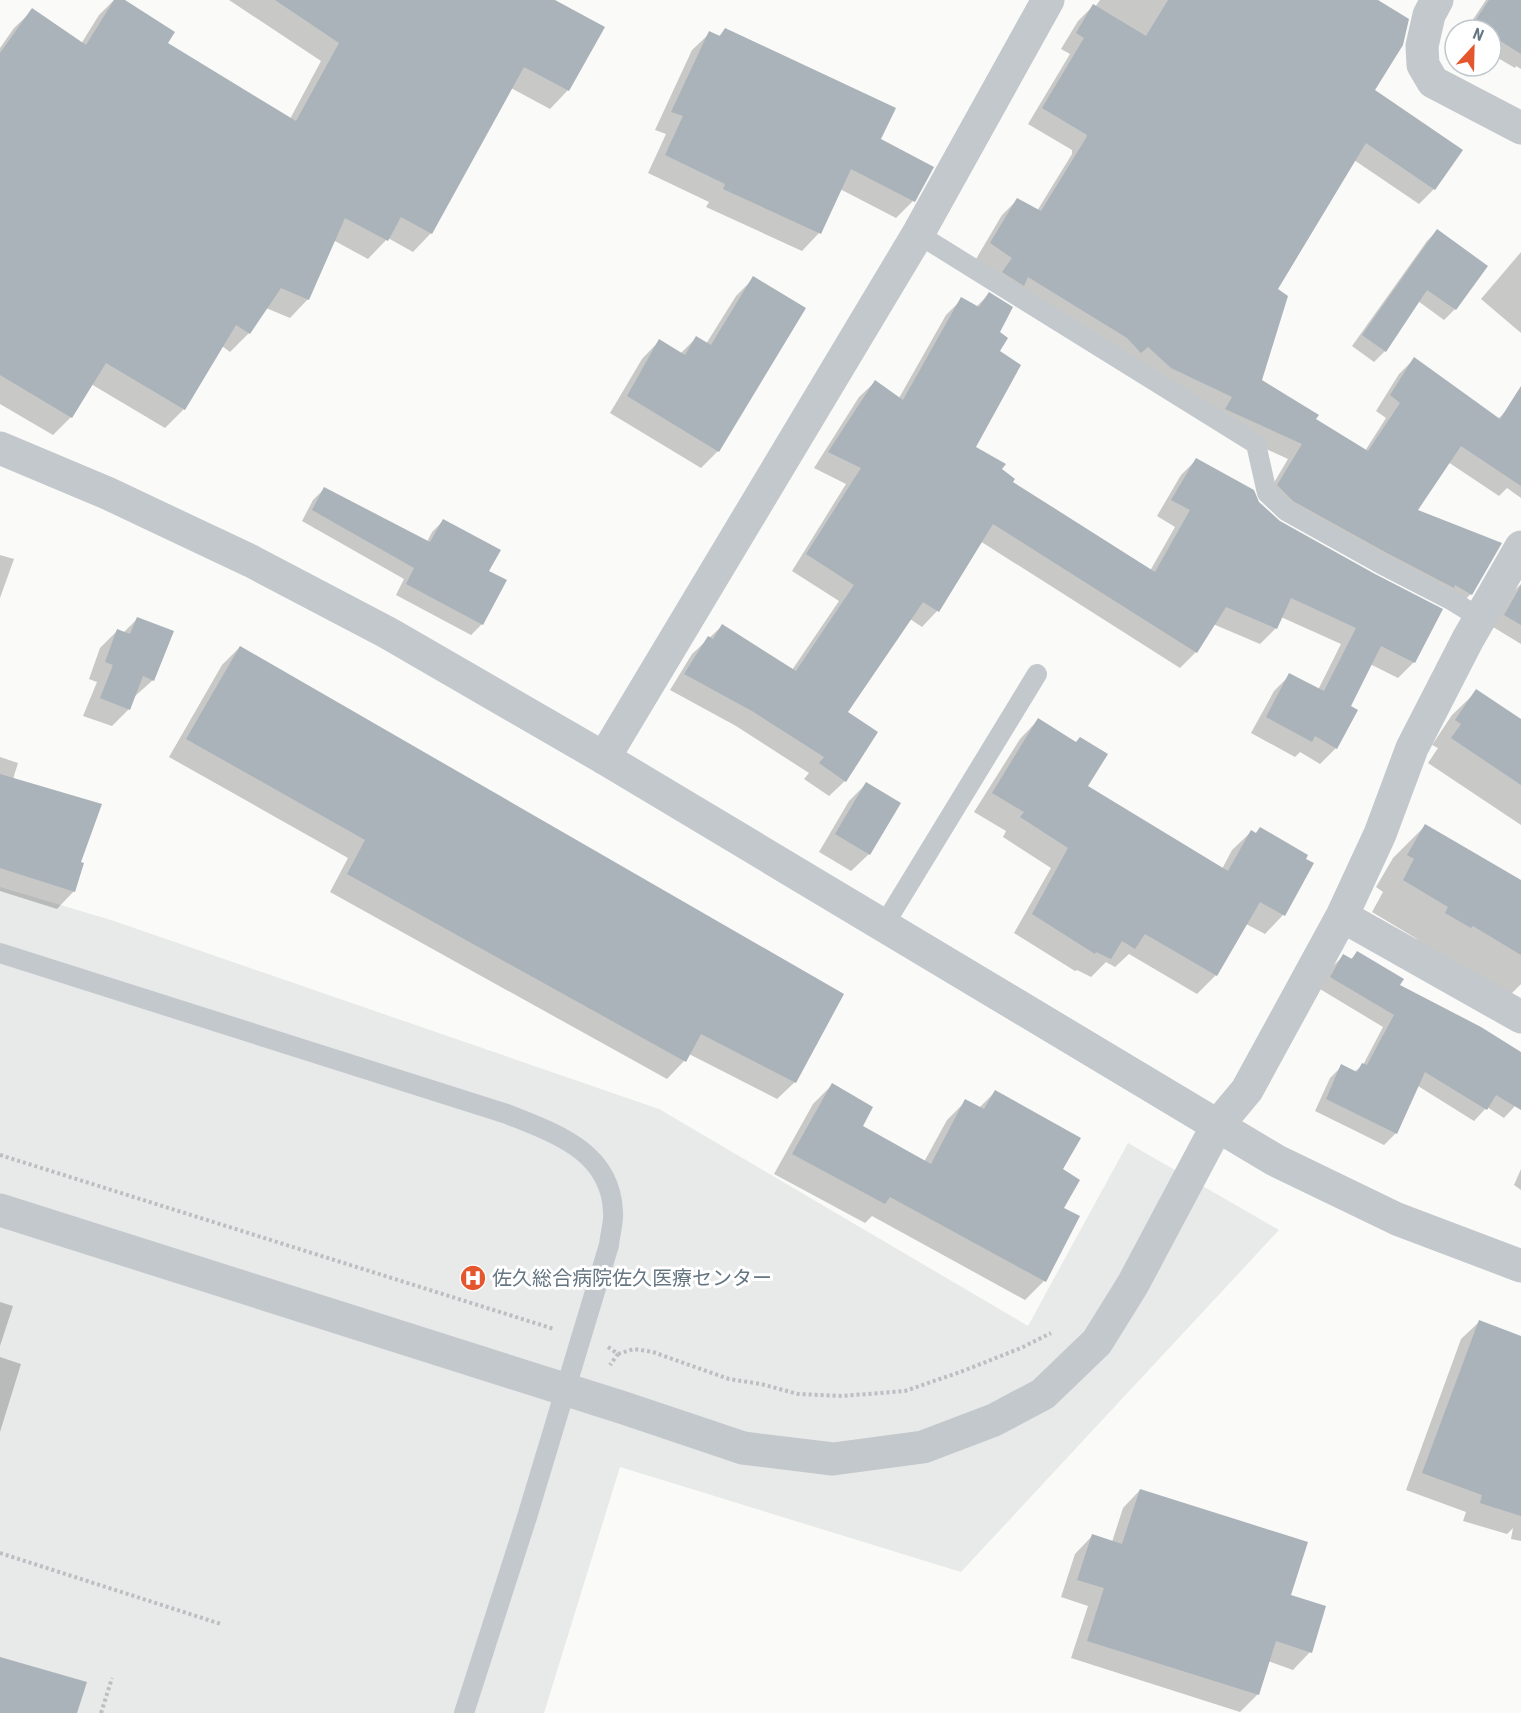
<svg xmlns="http://www.w3.org/2000/svg" width="1521" height="1713" viewBox="0 0 1521 1713" font-family="'Roboto Condensed','Noto Sans JP',sans-serif">
<style>
.built{fill:#e8e9e9}
.shadow{fill:#0003}
.building{fill:#aab3b9}
.lines{fill:none;stroke-linecap:round;stroke-linejoin:round}
.path{stroke:#bbbfc2;stroke-width:4;stroke-dasharray:3 3;stroke-linecap:butt}
.service{stroke:#c3c8cc;stroke-width:20}
.minor{stroke:#c3c8cc;stroke-width:33}
.tertiary{stroke:#c3c8cc;stroke-width:33}
.labels{text-anchor:middle;dominant-baseline:central;stroke-width:6;stroke-linejoin:round;paint-order:stroke}
.poi-label{font-size:20px;fill:#657683;stroke:#fff;text-anchor:start}
</style>
<rect width="100%" height="100%" fill="#fafaf8"/>
<path class="built" d="M 0,887 L 111,920 L 659,1109 L 1028,1326 L 1128,1143 L 1279,1230 L 961,1572 L 620,1467 L 544,1713 L 0,1713 Z"/>
<path class="shadow" d="M 114,0 L 122,0 L 166,43 L 290,119 L 321,61 L 229,0 L 552,0 L 568,90 L 550,109 L 511,88 L 431,233 L 413,252 L 388,238 L 368,259 L 333,240 L 308,299 L 290,318 L 266,308 L 249,333 L 230,352 L 222,346 L 184,409 L 165,428 L 91,384 L 71,417 L 53,435 L 0,404 L 0,48 L 14,28 L 33,10 L 81,44 L 99,15 Z
M 1100,0 L 1375,0 L 1373,90 L 1434,189 L 1419,204 L 1354,160 L 1276,289 L 1260,380 L 1314,420 L 1365,451 L 1386,418 L 1376,411 L 1399,374 L 1414,359 L 1498,419 L 1505,412 L 1521,423 L 1521,498 L 1507,488 L 1499,496 L 1448,462 L 1416,511 L 1471,594 L 1455,609 L 1263,501 L 1288,459 L 1211,424 L 976,259 L 1002,215 L 1017,200 L 1037,211 L 1072,154 L 1072,150 L 1028,124 L 1070,54 L 1061,49 L 1078,21 L 1093,6 L 1095,7 Z
M 1486,0 L 1521,0 L 1521,69 L 1516,66 L 1515,68 L 1491,54 L 1491,30 L 1466,30 Z
M 725,30 L 913,201 L 896,218 L 840,189 L 819,233 L 802,251 L 706,207 L 709,202 L 648,173 L 666,134 L 655,130 L 692,50 L 710,33 L 718,37 Z
M 1437,231 L 1486,266 L 1455,309 L 1444,320 L 1418,301 L 1385,351 L 1374,362 L 1352,346 L 1427,241 Z
M 1521,252 L 1521,333 L 1481,299 Z
M 754,278 L 718,451 L 701,468 L 610,413 L 642,359 L 659,341 L 680,354 L 696,338 L 706,344 L 736,296 Z
M 989,294 L 998,333 L 998,352 L 974,448 L 1000,470 L 1011,482 L 1150,571 L 1175,527 L 1157,516 L 1181,475 L 1196,460 L 1257,503 L 1414,662 L 1398,678 L 1370,664 L 1349,707 L 1336,748 L 1320,764 L 1300,752 L 1295,757 L 1251,733 L 1274,691 L 1290,675 L 1318,690 L 1341,644 L 1281,617 L 1276,628 L 1260,644 L 1213,624 L 1196,652 L 1180,668 L 980,541 L 937,611 L 922,627 L 910,619 L 846,713 L 845,781 L 829,796 L 804,779 L 809,773 L 736,726 L 670,690 L 692,654 L 722,626 L 792,670 L 839,601 L 792,571 L 846,484 L 814,468 L 859,397 L 875,382 L 899,398 L 946,315 L 962,299 L 976,307 Z
M 324,489 L 427,542 L 432,532 L 443,521 L 487,572 L 482,624 L 471,635 L 396,595 L 404,579 L 302,521 L 313,500 Z
M 0,555 L 14,559 L 0,598 Z
M 1521,584 L 1521,644 L 1493,627 L 1513,592 Z
M 137,619 L 153,680 L 134,697 L 129,709 L 112,726 L 83,716 L 97,682 L 89,679 L 100,648 L 118,630 L 123,633 Z
M 240,647 L 795,1082 L 777,1099 L 689,1054 L 684,1061 L 667,1079 L 330,892 L 348,858 L 169,757 L 222,665 Z
M 1477,691 L 1521,721 L 1521,825 L 1428,763 L 1438,748 L 1432,745 L 1452,715 Z
M 1038,720 L 1086,787 L 1222,869 L 1232,850 L 1251,832 L 1255,834 L 1260,829 L 1283,915 L 1265,934 L 1246,924 L 1216,975 L 1197,994 L 1129,954 L 1115,967 L 1106,962 L 1091,977 L 1077,970 L 1075,971 L 1014,933 L 1051,868 L 1003,837 L 1006,831 L 974,812 L 1020,739 Z
M 0,757 L 18,763 L 13,779 L 79,862 L 74,891 L 57,909 L 0,891 Z
M 866,784 L 869,854 L 851,871 L 819,852 L 849,801 Z
M 1425,826 L 1521,885 L 1521,984 L 1507,998 L 1414,945 L 1417,939 L 1372,912 L 1383,892 L 1376,887 L 1393,858 Z
M 1357,953 L 1398,985 L 1521,1053 L 1521,1097 L 1515,1106 L 1504,1118 L 1487,1107 L 1474,1121 L 1418,1086 L 1396,1133 L 1384,1145 L 1315,1111 L 1330,1078 L 1342,1066 L 1354,1072 L 1363,1065 L 1383,1027 L 1320,989 L 1331,968 L 1343,956 L 1350,960 Z
M 832,1085 L 861,1127 L 924,1162 L 947,1120 L 966,1101 L 979,1108 L 996,1091 L 1061,1170 L 1062,1208 L 1078,1217 L 1044,1281 L 1025,1300 L 872,1216 L 865,1223 L 774,1174 L 813,1104 Z
M 1521,1169 L 1521,1190 L 1514,1185 Z
M 0,1302 L 13,1306 L 0,1346 Z
M 1479,1322 L 1521,1337 L 1521,1541 L 1511,1539 L 1513,1528 L 1507,1534 L 1463,1521 L 1466,1512 L 1406,1490 L 1461,1339 Z
M 0,1357 L 21,1364 L 0,1432 Z
M 1140,1490 L 1290,1596 L 1310,1652 L 1293,1670 L 1268,1661 L 1257,1695 L 1240,1712 L 1071,1658 L 1088,1606 L 1061,1597 L 1075,1554 L 1092,1536 L 1112,1542 L 1123,1508 Z"/>
<path class="building" d="M 114,0 L 125,0 L 175,32 L 168,43 L 296,121 L 339,43 L 275,0 L 555,0 L 605,27 L 569,91 L 524,67 L 432,234 L 401,217 L 388,241 L 345,218 L 309,300 L 281,288 L 250,334 L 236,325 L 185,410 L 106,363 L 72,418 L 0,375 L 0,53 L 32,8 L 86,45 Z
M 1168,0 L 1378,0 L 1409,19 L 1403,45 L 1375,90 L 1463,150 L 1435,190 L 1366,143 L 1278,289 L 1288,296 L 1262,380 L 1319,415 L 1316,419 L 1368,451 L 1400,403 L 1390,395 L 1414,357 L 1500,419 L 1521,386 L 1521,486 L 1461,446 L 1418,510 L 1502,543 L 1472,595 L 1455,585 L 1454,588 L 1387,553 L 1293,501 L 1277,485 L 1302,444 L 1225,409 L 1232,397 L 1171,368 L 1148,347 L 1141,353 L 1127,338 L 1028,277 L 1024,286 L 1002,272 L 1012,258 L 990,243 L 1017,198 L 1041,211 L 1086,138 L 1087,135 L 1042,108 L 1084,38 L 1076,33 L 1093,4 L 1146,36 Z
M 1489,0 L 1521,0 L 1521,54 L 1491,35 L 1491,30 L 1483,30 L 1473,24 Z
M 725,28 L 896,108 L 881,139 L 934,167 L 915,202 L 851,169 L 821,234 L 723,189 L 725,184 L 665,155 L 683,116 L 671,112 L 709,31 L 720,36 Z
M 1437,229 L 1488,266 L 1456,310 L 1427,290 L 1386,352 L 1362,335 Z
M 753,276 L 806,308 L 719,452 L 627,396 L 659,339 L 685,355 L 696,336 L 711,345 Z
M 989,292 L 1013,307 L 1000,332 L 1008,338 L 1000,351 L 1021,365 L 976,447 L 1006,464 L 1002,469 L 1015,479 L 1013,482 L 1155,572 L 1190,510 L 1171,500 L 1196,458 L 1254,490 L 1259,502 L 1280,521 L 1375,574 L 1443,609 L 1415,663 L 1381,646 L 1351,706 L 1358,710 L 1337,749 L 1315,736 L 1312,742 L 1266,717 L 1289,673 L 1324,691 L 1356,628 L 1291,598 L 1277,629 L 1226,607 L 1197,653 L 993,524 L 939,612 L 923,602 L 848,712 L 878,732 L 846,782 L 819,763 L 824,757 L 752,711 L 684,674 L 708,636 L 713,639 L 722,624 L 796,671 L 854,585 L 806,554 L 861,468 L 828,452 L 875,380 L 903,400 L 961,297 L 979,307 Z
M 324,487 L 430,542 L 443,519 L 501,550 L 489,571 L 507,580 L 483,625 L 406,584 L 414,568 L 312,510 Z
M 1521,585 L 1521,625 L 1504,615 Z
M 137,617 L 174,631 L 154,681 L 143,676 L 130,710 L 100,698 L 113,665 L 105,662 L 117,629 L 130,634 Z
M 240,646 L 844,994 L 796,1083 L 701,1034 L 686,1062 L 347,874 L 365,840 L 186,739 Z
M 1476,689 L 1521,719 L 1521,785 L 1451,738 L 1461,724 L 1455,720 Z
M 1038,718 L 1076,742 L 1080,737 L 1108,754 L 1088,786 L 1228,871 L 1251,830 L 1256,833 L 1260,827 L 1308,855 L 1306,859 L 1314,863 L 1285,916 L 1260,902 L 1217,976 L 1145,934 L 1135,949 L 1122,941 L 1111,959 L 1096,952 L 1095,954 L 1032,914 L 1068,848 L 1020,817 L 1024,812 L 992,793 Z
M 0,774 L 102,804 L 81,862 L 84,863 L 75,892 L 0,868 Z
M 866,782 L 901,803 L 870,855 L 835,834 Z
M 1425,824 L 1521,880 L 1521,955 L 1473,926 L 1471,928 L 1445,913 L 1448,907 L 1403,880 L 1414,859 L 1407,855 Z
M 1357,951 L 1404,979 L 1400,985 L 1481,1027 L 1521,1052 L 1521,1110 L 1496,1095 L 1487,1110 L 1425,1072 L 1397,1134 L 1326,1099 L 1341,1064 L 1357,1072 L 1362,1063 L 1367,1065 L 1394,1015 L 1330,977 L 1343,954 L 1352,959 Z
M 832,1083 L 873,1107 L 863,1126 L 931,1164 L 965,1099 L 984,1109 L 995,1090 L 1081,1138 L 1063,1169 L 1080,1180 L 1064,1208 L 1080,1216 L 1046,1282 L 890,1197 L 885,1204 L 792,1154 Z
M 1479,1320 L 1521,1336 L 1521,1516 L 1480,1503 L 1482,1495 L 1422,1473 Z
M 1140,1489 L 1308,1542 L 1291,1595 L 1326,1606 L 1312,1653 L 1276,1641 L 1259,1695 L 1087,1641 L 1104,1588 L 1077,1580 L 1092,1534 L 1122,1544 Z
M 0,1657 L 87,1682 L 77,1713 L 0,1713 Z"/>
<g class="lines">
<path class="path" d="M 0,1155 L 554,1329
M 608,1347 L 618,1354 L 610,1365
M 618,1354 L 634,1349 L 653,1352 L 729,1379 L 761,1384 L 798,1394 L 842,1396 L 905,1391 L 963,1371 L 1021,1348 L 1051,1333
M 0,1553 L 221,1624
M 101,1713 L 112,1678"/>
<path class="service" d="M 918,234 L 1256,444 L 1267,493 L 1286,511 L 1381,564 L 1451,600 L 1480,618
M 884,925 L 1037,674
M 0,953 L 507,1114 C 554,1133 611,1151 613,1212 C 614,1222 610,1234 609,1245 L 527,1517 L 464,1713"/>
<path class="minor" d="M 1437,0 L 1429,15 L 1422,46 L 1423,65 L 1433,82 L 1521,128
M 604,758 L 918,234 L 1048,0
M 1342,916 L 1521,1017
M 0,1210 L 624,1408 L 743,1448 L 833,1459 L 923,1447 L 994,1420 L 1043,1394 L 1097,1342 L 1133,1284 L 1217,1126 L 1247,1090 L 1342,916 L 1380,834 L 1412,748 L 1468,639 L 1521,547"/>
<path class="tertiary" d="M 0,448 L 107,493 L 251,561 L 388,633 L 604,758 L 1275,1160 L 1397,1219 L 1521,1266"/>
</g>
<defs>
<g id="hospital-disc" transform="scale(1.35)"><circle r="9.5" fill="#e4572e" stroke="#fff"/><path d="M-5-5h3v3.5h4V-5h3V5h-3V1.5h-4V5h-3Z" fill="#fff"/></g>
</defs>
<g fill-rule="evenodd">
<use href="#hospital-disc" x="473" y="1278"/>
</g>
<g class="labels">
<g class="poi-label">
<text x="492" y="1278">佐久総合病院佐久医療センター</text>
</g>
</g>
<g transform="translate(1473 48) rotate(22)"><circle r="28" fill="#ffffff" stroke="#c1c8cd" stroke-width="1.5"/>
<path d="M0-4.5L10 22L0 15L-10 22Z" fill="#e4572e"/>
<text y="-9" font-size="16" font-weight="bold" text-anchor="middle" fill="#657683">N</text>
</g>
</svg>
